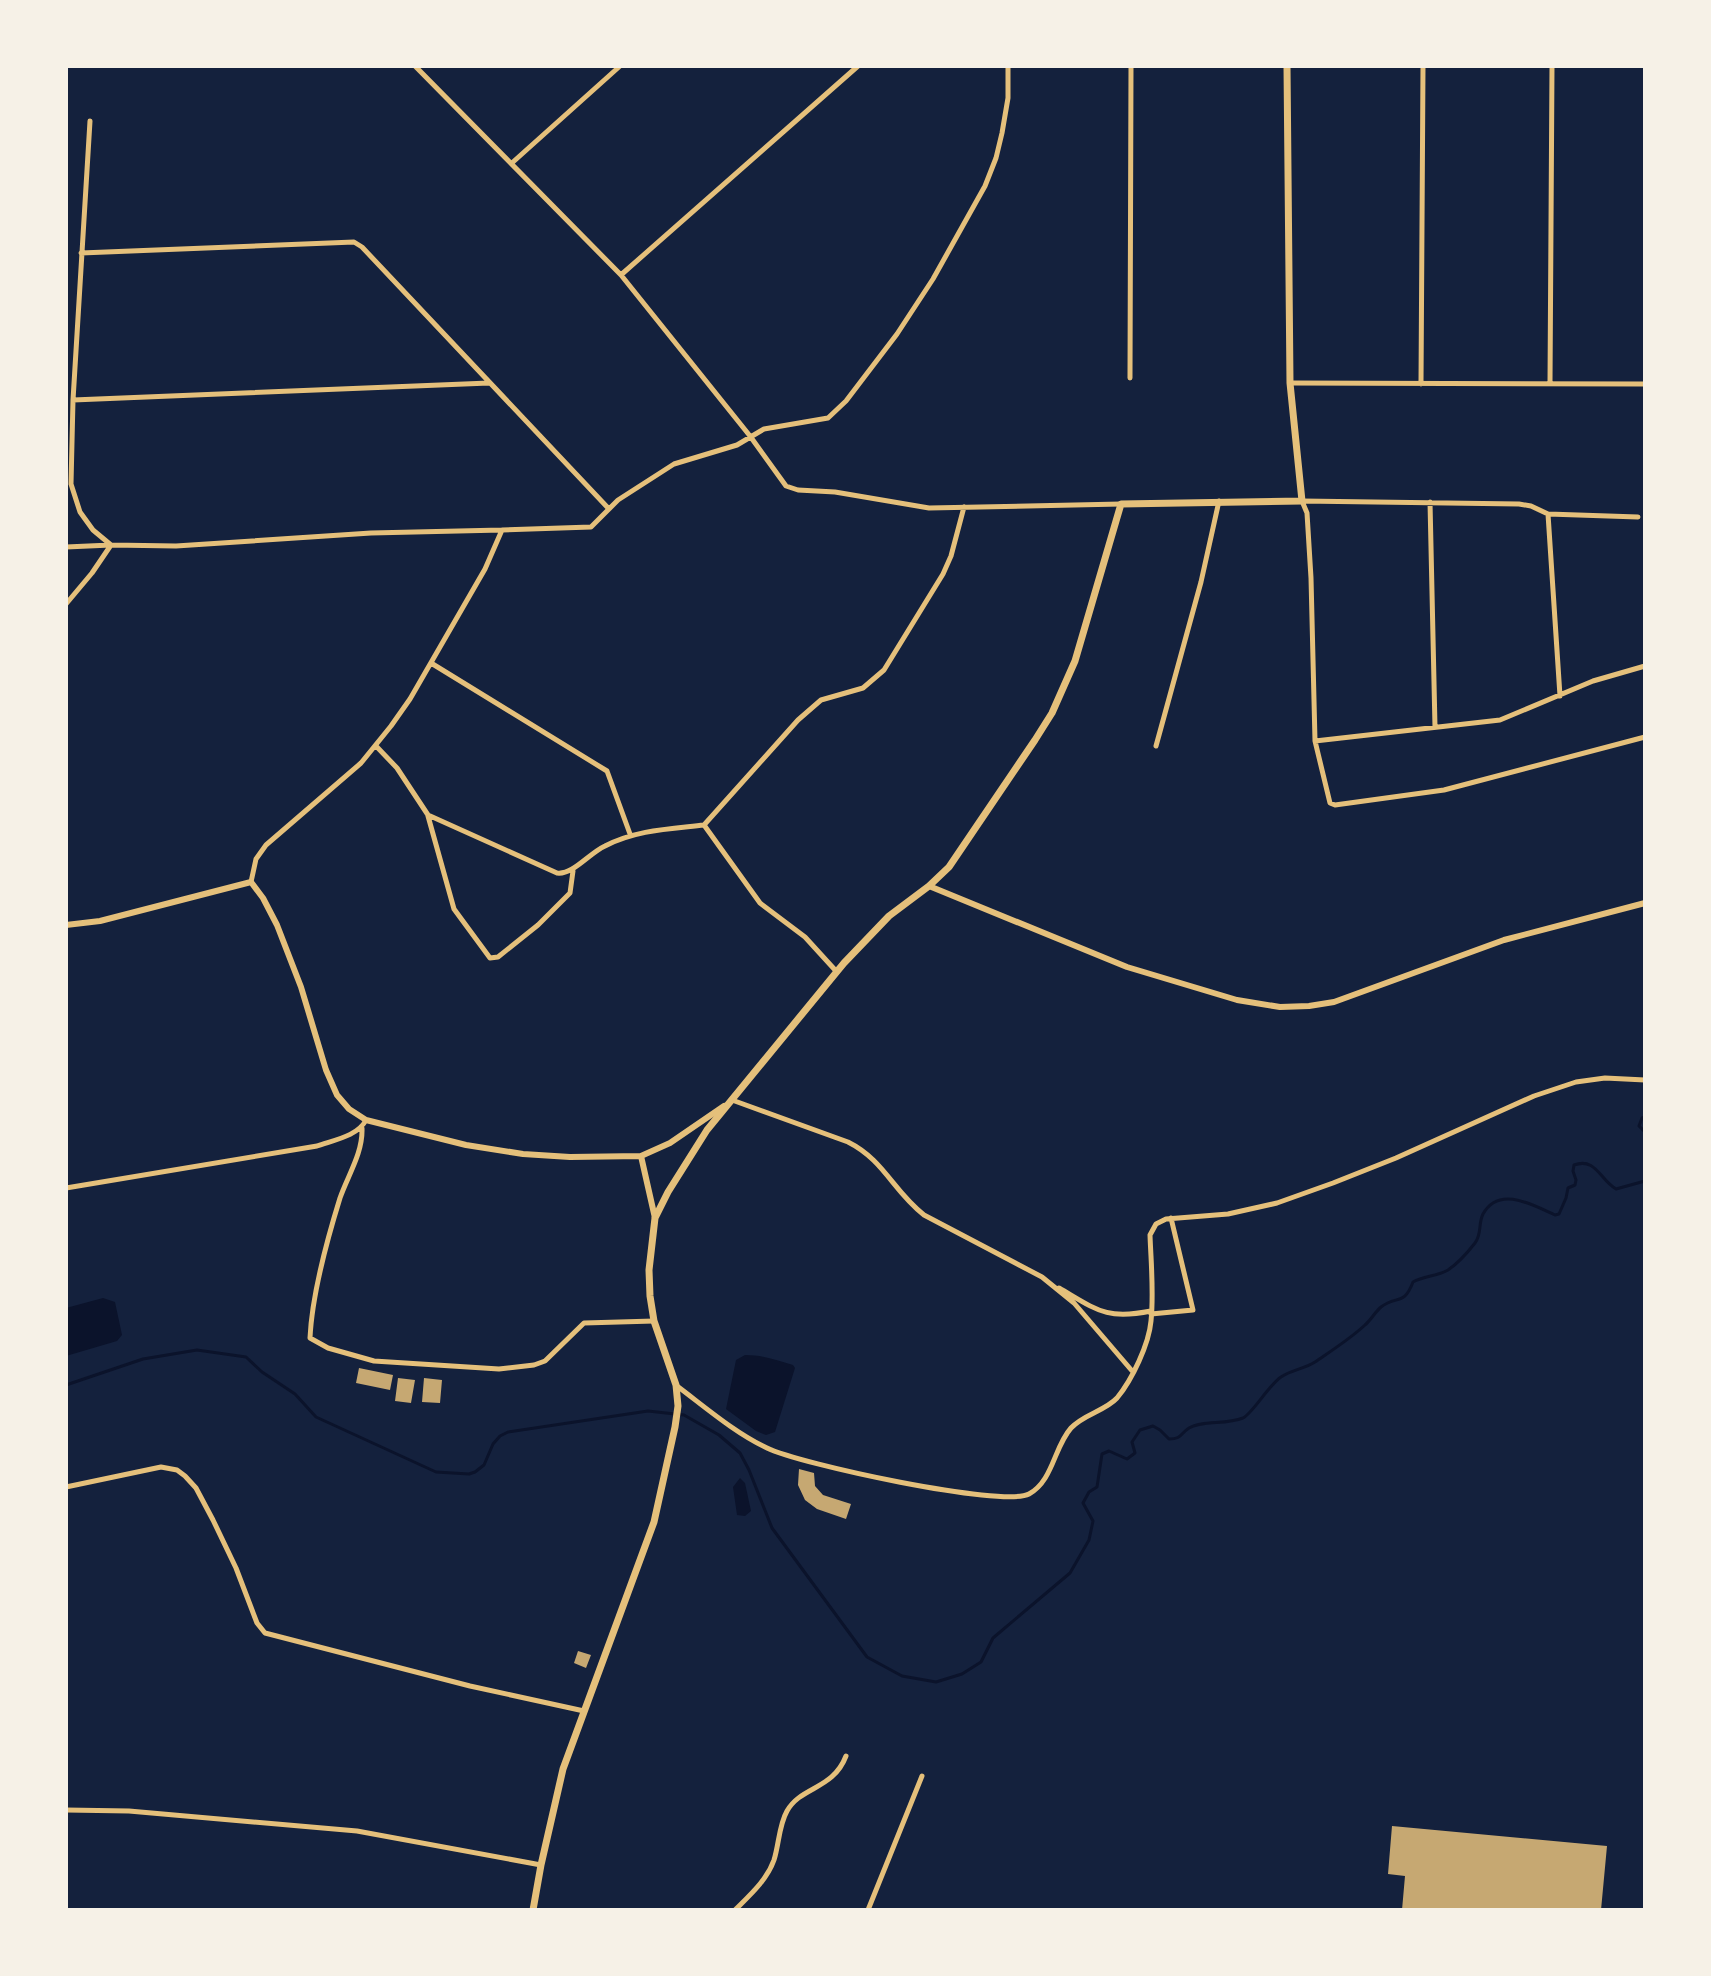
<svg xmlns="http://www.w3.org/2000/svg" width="1711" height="1976" viewBox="0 0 1711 1976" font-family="'Golos Text',sans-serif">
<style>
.water{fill:#0b132b}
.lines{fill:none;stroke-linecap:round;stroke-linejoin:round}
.stream{stroke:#0b132b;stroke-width:3}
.building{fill:#c6a872}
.minor{stroke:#e5c07b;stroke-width:5}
.tertiary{stroke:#e5c07b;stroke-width:6}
.secondary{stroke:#e5c07b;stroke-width:7}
</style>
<rect width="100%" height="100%" fill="#14213d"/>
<path class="water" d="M 103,1298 L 115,1302 L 122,1335 L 117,1341 L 66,1356 L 66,1308 Z
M 745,1355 C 763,1355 776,1360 793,1365 L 795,1368 L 775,1432 L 766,1435 L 756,1431 L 726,1409 L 736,1360 Z
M 740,1478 L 745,1483 L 751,1511 L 745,1516 L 737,1515 L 733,1487 Z"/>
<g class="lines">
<path class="stream" d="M 1645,1117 L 1642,1118 L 1639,1126 L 1645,1132
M 66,1385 L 143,1359 L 197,1350 L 246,1357 L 262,1372 L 295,1394 L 316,1417 L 436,1472 L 469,1474 L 475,1472 L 484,1465 L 493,1444 L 500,1436 L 508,1432 L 648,1411 L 684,1415 L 719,1435 L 740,1453 L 749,1470 L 772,1528 L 867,1657 L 902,1676 L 936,1682 L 962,1674 L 981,1662 L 993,1638 L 1070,1573 L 1089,1540 L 1093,1521 L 1083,1503 L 1089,1492 L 1097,1487 L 1102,1454 L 1109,1451 L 1127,1459 L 1135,1453 L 1132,1442 L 1140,1430 L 1153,1426 L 1160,1430 L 1169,1439 C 1182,1439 1180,1434 1189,1428 C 1202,1420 1226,1425 1243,1418 C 1253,1413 1268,1386 1281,1377 C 1291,1370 1304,1369 1315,1362 C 1331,1351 1350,1339 1365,1325 C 1371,1320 1375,1312 1381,1307 C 1397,1295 1404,1306 1413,1282 C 1424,1276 1438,1276 1448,1270 C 1457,1264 1468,1252 1475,1243 C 1482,1234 1478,1224 1483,1214 C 1499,1185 1533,1205 1555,1215 L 1559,1214 L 1566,1198 L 1568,1188 L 1575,1185 L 1576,1180 L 1573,1171 L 1574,1165 C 1596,1157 1600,1180 1616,1189 L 1645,1181"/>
</g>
<path class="building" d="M 359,1368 L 393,1375 L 390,1390 L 356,1383 Z
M 398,1378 L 415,1380 L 411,1403 L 395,1401 Z
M 424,1378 L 442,1380 L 440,1403 L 422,1402 Z
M 799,1469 L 814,1473 L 815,1486 L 823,1495 L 851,1504 L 846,1519 L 817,1509 L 805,1500 L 798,1485 Z
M 578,1651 L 591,1655 L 586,1668 L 574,1663 Z
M 1392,1826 L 1607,1846 L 1601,1910 L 1402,1910 L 1405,1876 L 1388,1874 Z"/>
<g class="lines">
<path class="minor" d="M 415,66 L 621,275 L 750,436 L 786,486 L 798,490 L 835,492 L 929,508 L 1121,504
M 90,121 L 73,400 L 71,484 L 80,512 L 93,530 L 111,545 L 176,546 L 371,533 L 502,530
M 513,162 L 620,66
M 81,253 L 354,242 L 362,247 L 609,509
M 622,274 L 858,66
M 1130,378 L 1131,66
M 1290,383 L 1645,384
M 1421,384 L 1423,66
M 1550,384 L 1552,66
M 73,400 L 489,383
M 1430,502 L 1435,727
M 1548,514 L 1560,696
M 1638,517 L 1548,514 L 1531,506 L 1519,504 L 1302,501 L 1307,513 L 1311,578 L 1315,741 L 1330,803 L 1335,805 L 1444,790 L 1645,737
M 66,547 L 111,545 L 92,573 L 66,604
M 431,663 L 607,771 L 630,834
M 1315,741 L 1500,720 L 1593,681 L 1645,666
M 376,746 L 397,768 L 428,815 L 557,873 C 573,875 588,854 605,846 C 636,830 669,829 704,825
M 1156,746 L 1201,582 L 1219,501
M 428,816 L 454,909 L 490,958 L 498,957 L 538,925 L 570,893 L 573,871
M 704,825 L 798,720 L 821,700 L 863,688 L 884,670 L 943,574 L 951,556 L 964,507
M 704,825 L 760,903 L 805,937 L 836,971
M 251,882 L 256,859 L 266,845 L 361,763 L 391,726 L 410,699 L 485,569 L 502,530 L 591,527 L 618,500 L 674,464 L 737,445 L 764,429 L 828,418 L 846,401 L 897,334 L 933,279 L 985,186 L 996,158 L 1002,133 L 1008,98 L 1008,66
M 732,1100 L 848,1142 C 884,1160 893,1191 924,1215 L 1042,1277 L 1074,1303 L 1133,1372
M 362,1128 C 363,1153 348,1175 340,1198 C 327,1240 312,1294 310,1338 L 328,1348 L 374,1361 L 499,1369 L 534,1365 L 545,1361 L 584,1323 L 654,1321
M 66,1188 L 317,1146 C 334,1140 358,1136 366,1120
M 1059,1288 C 1097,1310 1106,1320 1151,1311
M 1151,1314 L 1193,1310 L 1171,1218
M 677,1386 C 705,1407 735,1433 767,1448 C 799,1464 1003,1508 1029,1494 C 1053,1481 1054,1447 1071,1428 C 1084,1414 1105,1411 1117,1398 C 1132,1380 1149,1344 1151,1321 C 1154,1293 1151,1263 1150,1235 L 1156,1224 L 1166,1219 L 1228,1214 L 1277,1203 L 1333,1183 L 1396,1158 L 1534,1096 L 1576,1082 L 1605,1078 L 1645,1080
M 66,1487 L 161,1467 L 177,1470 L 185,1476 L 196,1488 L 213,1520 L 236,1568 L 257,1623 L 265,1633 L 470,1686 L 584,1711
M 66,1810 L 129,1811 L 357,1831 L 541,1865
M 735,1910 C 750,1895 767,1880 774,1860 C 779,1844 779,1825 787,1811 C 801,1786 833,1790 846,1756
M 868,1910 L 922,1776"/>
<path class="tertiary" d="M 929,886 L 1127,967 L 1237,1000 L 1280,1007 L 1309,1006 L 1334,1002 L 1504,940 L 1645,903
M 66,925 L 100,921 L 251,882 L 263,898 L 277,925 L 301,987 L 326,1070 L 337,1095 L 349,1109 L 366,1120 L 466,1145 L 523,1154 L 570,1157 L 641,1156 L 670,1143 L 724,1106
M 641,1156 L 655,1218"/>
<path class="secondary" d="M 533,1910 L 541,1865 L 563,1769 L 654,1522 L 675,1427 L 678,1406 L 676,1385 L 654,1321 L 650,1296 L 649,1270 L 655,1218 L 668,1192 L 707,1130 L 844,963 L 889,916 L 929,886 L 949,867 L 1035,740 L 1052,713 L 1075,661 L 1121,504 L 1302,501 L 1290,383 L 1287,66"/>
</g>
<rect width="1711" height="1976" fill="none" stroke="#f6f1e7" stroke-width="136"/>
</svg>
